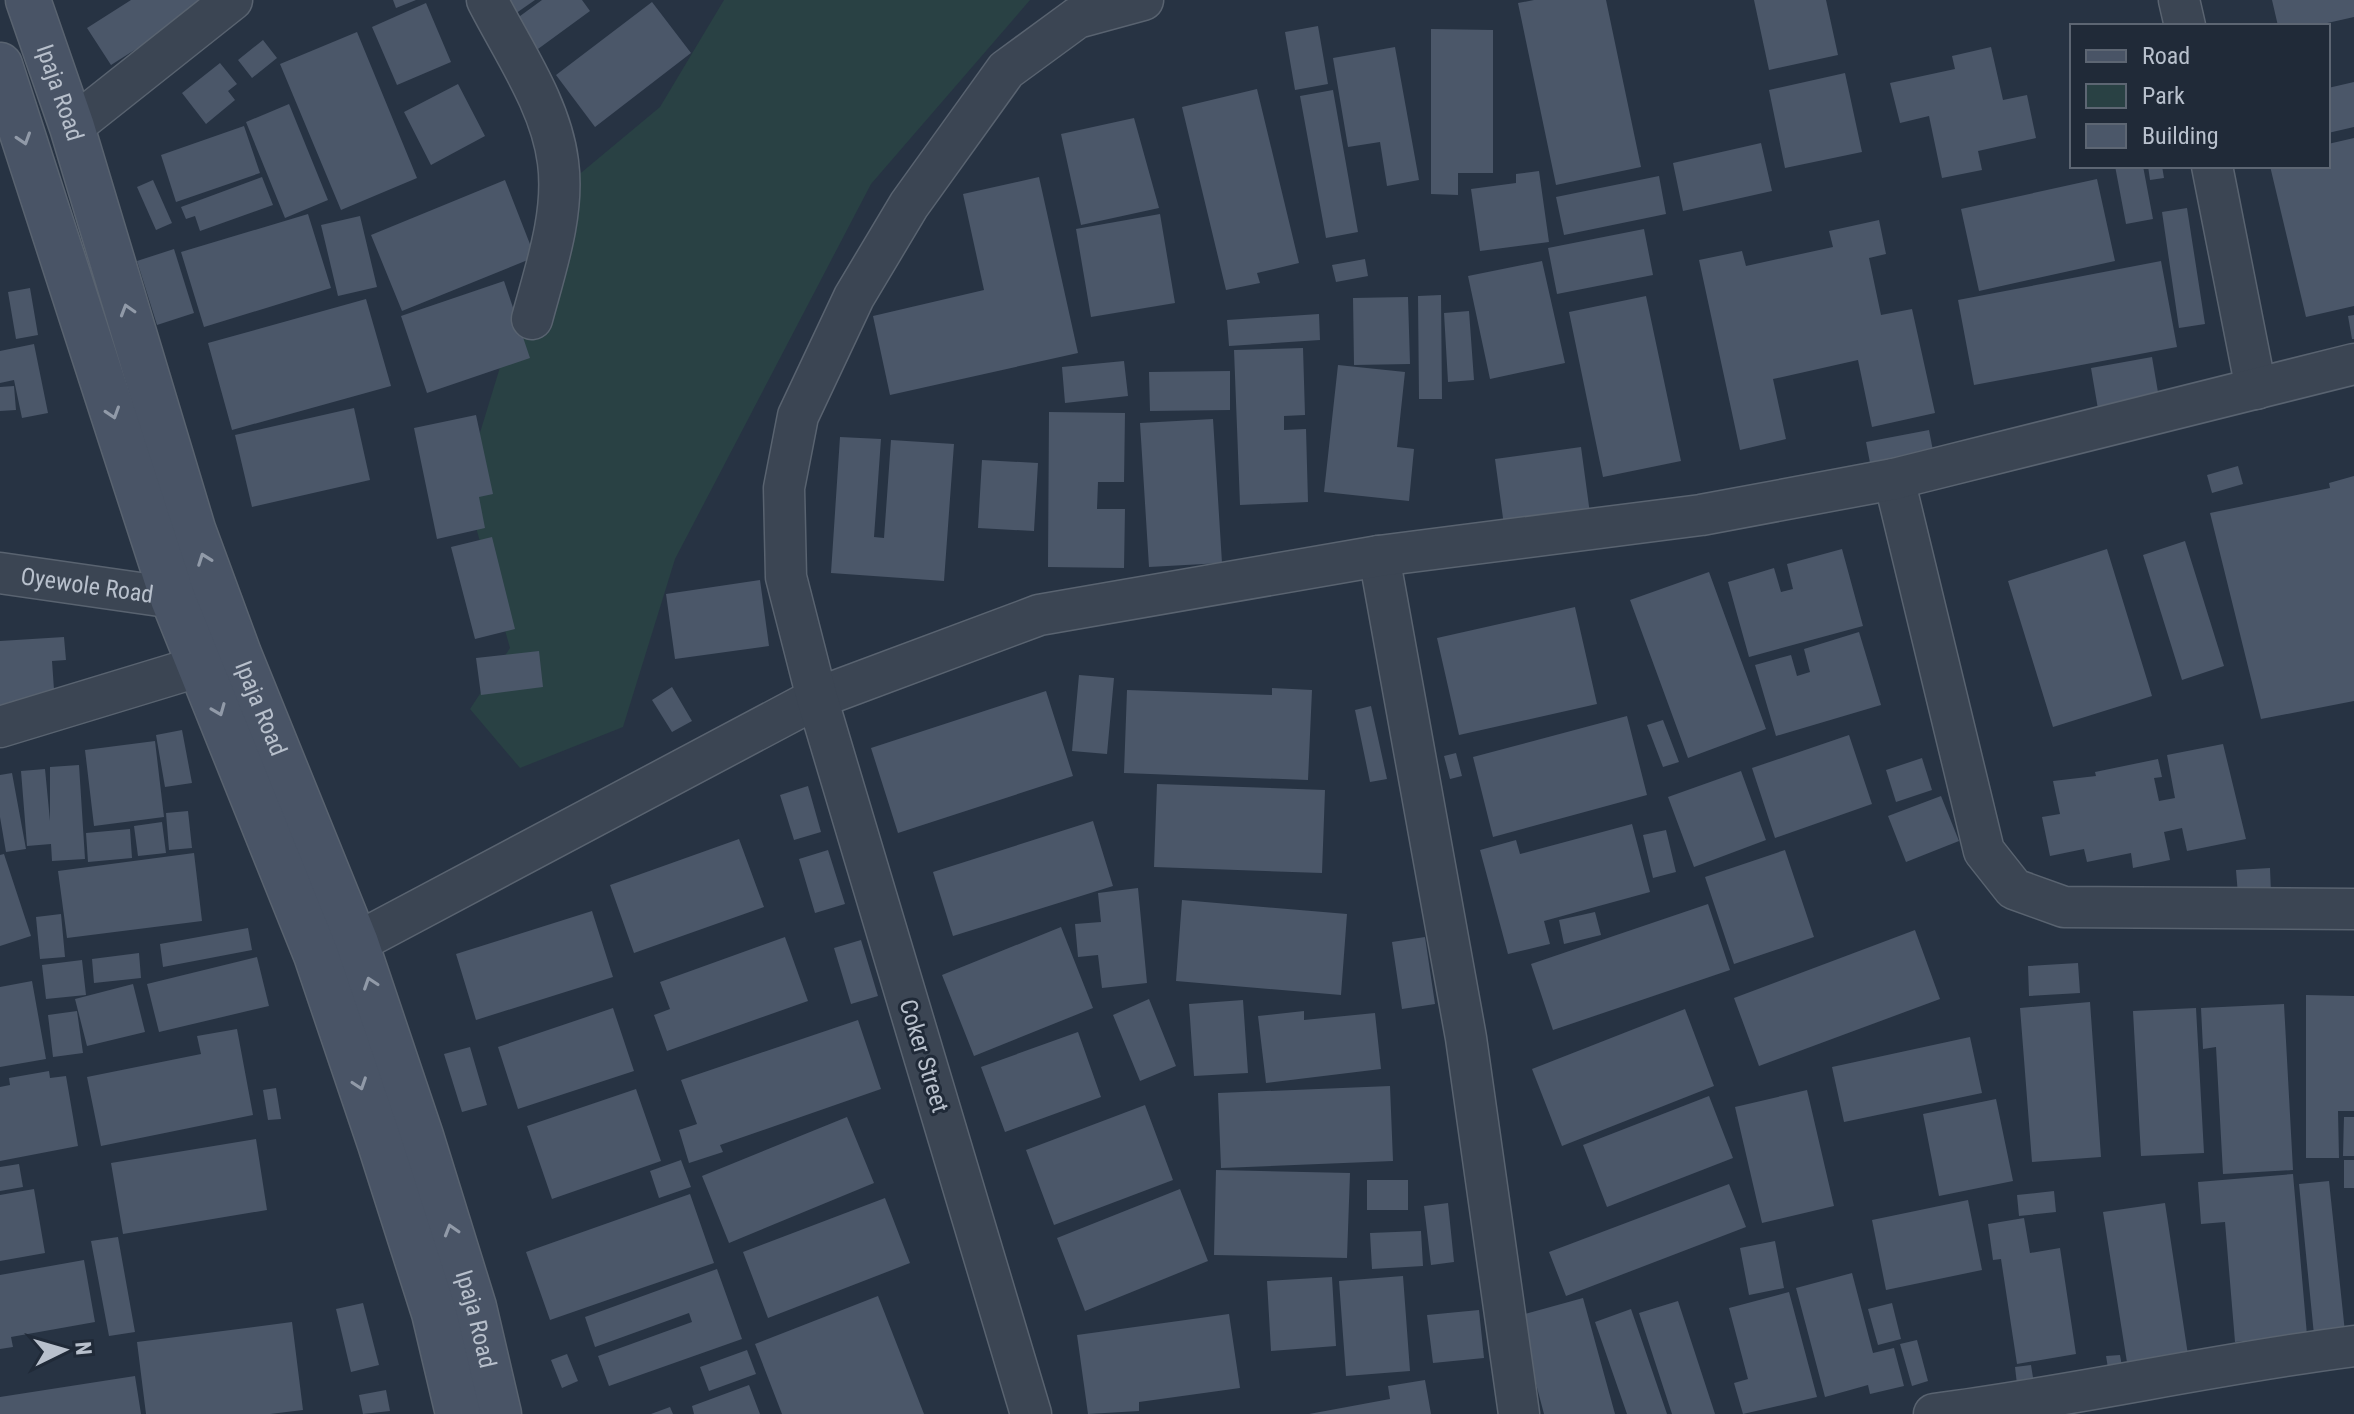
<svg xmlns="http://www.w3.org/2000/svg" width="2354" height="1414" viewBox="0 0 2354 1414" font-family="'Roboto Condensed',sans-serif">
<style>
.green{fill:#294144}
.building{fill:#4b5769}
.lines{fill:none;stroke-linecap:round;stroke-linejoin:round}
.minor-casing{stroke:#596370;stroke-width:43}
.secondary-casing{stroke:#596370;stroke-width:47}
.minor{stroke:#3b4553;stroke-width:40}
.secondary{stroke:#495466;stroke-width:44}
.oneway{stroke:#919aa8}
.labels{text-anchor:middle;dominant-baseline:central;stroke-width:6;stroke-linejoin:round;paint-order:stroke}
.street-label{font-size:24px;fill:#b8c0cc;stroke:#202a38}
</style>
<rect width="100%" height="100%" fill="#273343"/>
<path class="green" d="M 724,0 L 1030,0 L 871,184 L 675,559 L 623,727 L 520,768 L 470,709 L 510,648 L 464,485 L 552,197 L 660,107 Z"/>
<path class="building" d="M 131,0 L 213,0 L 111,65 L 87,28 Z
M 393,0 L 416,0 L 396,8 Z
M 501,0 L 535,0 L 512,16 Z
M 542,0 L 582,0 L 590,11 L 538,49 L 516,19 Z
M 1534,0 L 1606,0 L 1641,167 L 1556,185 L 1518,3 Z
M 1754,0 L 1826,0 L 1838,55 L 1769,70 Z
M 2272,0 L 2354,0 L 2354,17 L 2314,26 L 2278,26 Z
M 652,2 L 691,53 L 595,127 L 556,75 Z
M 426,3 L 451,62 L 397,85 L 372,27 Z
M 1318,26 L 1328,84 L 1295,90 L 1285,32 Z
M 1431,29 L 1493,30 L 1493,173 L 1458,173 L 1458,195 L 1431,194 Z
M 357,32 L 417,178 L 341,210 L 280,64 Z
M 263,40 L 277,58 L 252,78 L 238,60 Z
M 1395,47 L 1419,180 L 1387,186 L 1380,142 L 1348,147 L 1333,58 Z
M 1991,47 L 2003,100 L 2027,95 L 2036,138 L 1978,151 L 1982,170 L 1942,178 L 1929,116 L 1900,123 L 1890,83 L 1955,69 L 1952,56 Z
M 220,63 L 237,84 L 228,91 L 235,100 L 206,124 L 182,93 Z
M 1845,73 L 1862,152 L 1785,168 L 1769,90 Z
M 2354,82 L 2354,127 L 2328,133 L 2328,88 Z
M 458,84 L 485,136 L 431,165 L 404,112 Z
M 1257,89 L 1299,263 L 1257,273 L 1260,283 L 1226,290 L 1182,107 Z
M 1333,90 L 1358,232 L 1326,238 L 1300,96 Z
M 289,104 L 328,200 L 285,218 L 246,122 Z
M 1134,118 L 1159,208 L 1081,225 L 1061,134 Z
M 244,126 L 260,173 L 176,202 L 161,155 Z
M 2354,138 L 2354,306 L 2306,317 L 2270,166 L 2328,166 L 2328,144 Z
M 1761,143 L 1772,191 L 1683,211 L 1673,163 Z
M 2115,166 L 2143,166 L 2153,219 L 2126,224 Z
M 2148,166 L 2162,166 L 2164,178 L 2150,180 Z
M 1539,171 L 1549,242 L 1480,251 L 1471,189 L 1516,183 L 1516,174 Z
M 1659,176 L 1666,214 L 1564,235 L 1556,197 Z
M 262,177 L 273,205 L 200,231 L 195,216 L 186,219 L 181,207 Z
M 1039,177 L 1078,353 L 890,395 L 873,316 L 984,290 L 963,194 Z
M 2097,179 L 2115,261 L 1979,291 L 1961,209 Z
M 153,180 L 172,223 L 156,230 L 137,187 Z
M 505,180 L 535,257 L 402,311 L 371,235 Z
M 2187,208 L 2205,324 L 2179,328 L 2162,212 Z
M 308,214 L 331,288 L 204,327 L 181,252 Z
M 1160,214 L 1175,303 L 1091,317 L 1076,229 Z
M 360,216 L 377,287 L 338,296 L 321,225 Z
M 1879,220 L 1886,254 L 1869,258 L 1881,315 L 1912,309 L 1935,413 L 1872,427 L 1858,360 L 1773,379 L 1786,439 L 1740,450 L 1699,260 L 1742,251 L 1746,266 L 1833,247 L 1829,231 Z
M 1644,229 L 1653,275 L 1557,294 L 1548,248 Z
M 174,249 L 194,313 L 157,325 L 137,261 Z
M 1365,259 L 1368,276 L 1336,282 L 1332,265 Z
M 1542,261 L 1565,363 L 1490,379 L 1468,276 Z
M 2161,261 L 2177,347 L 1974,385 L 1958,300 Z
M 504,281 L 530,358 L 427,393 L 401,316 Z
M 30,288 L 38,335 L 16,339 L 8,292 Z
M 1441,295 L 1442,399 L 1419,399 L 1418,296 Z
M 1646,296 L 1681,461 L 1603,477 L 1569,312 Z
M 1408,297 L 1410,364 L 1354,365 L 1353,298 Z
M 366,299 L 391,386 L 232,430 L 208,343 Z
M 1469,311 L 1474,380 L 1448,382 L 1444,313 Z
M 1319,314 L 1320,340 L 1229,346 L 1227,320 Z
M 2354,315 L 2354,339 L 2352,339 L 2348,316 Z
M 34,344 L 48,413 L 22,418 L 14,380 L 0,383 L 0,351 Z
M 1303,348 L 1305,415 L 1284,416 L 1284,430 L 1306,429 L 1308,502 L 1240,505 L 1234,350 Z
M 2152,357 L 2160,404 L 2099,415 L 2091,368 Z
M 1124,361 L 1128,396 L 1065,403 L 1062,367 Z
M 1338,365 L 1405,372 L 1397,447 L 1414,449 L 1409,501 L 1324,492 Z
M 1230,371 L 1230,410 L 1150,411 L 1149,372 Z
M 14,386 L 16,410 L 0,411 L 0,387 Z
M 354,408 L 370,480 L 252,507 L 235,435 Z
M 1049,412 L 1125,413 L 1124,482 L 1098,482 L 1097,509 L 1125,509 L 1124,568 L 1048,567 Z
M 476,415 L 493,494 L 479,497 L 485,528 L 437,539 L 414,428 Z
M 1213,419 L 1222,563 L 1149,567 L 1140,423 Z
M 1929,430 L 1934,456 L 1871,468 L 1866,442 Z
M 840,437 L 881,439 L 874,537 L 884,538 L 891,440 L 954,444 L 944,581 L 831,573 Z
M 1581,447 L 1591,521 L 1505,533 L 1495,459 Z
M 982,460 L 1038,463 L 1034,531 L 978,528 Z
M 2238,466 L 2243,484 L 2212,493 L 2207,475 Z
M 2354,476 L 2354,701 L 2261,719 L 2210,513 L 2330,488 L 2329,483 Z
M 492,537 L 515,629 L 475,639 L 451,547 Z
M 2185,541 L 2224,666 L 2182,680 L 2143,555 Z
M 1842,549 L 1863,626 L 1749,657 L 1728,582 L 1774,568 L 1781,592 L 1793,589 L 1787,564 Z
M 2107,549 L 2152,696 L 2053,727 L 2008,581 Z
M 1709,572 L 1766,729 L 1688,758 L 1630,600 Z
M 760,580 L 769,646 L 675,659 L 666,594 Z
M 1575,607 L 1597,704 L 1459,735 L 1437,638 Z
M 1859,632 L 1881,705 L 1776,736 L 1755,665 L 1791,655 L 1797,676 L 1810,672 L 1804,649 Z
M 64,637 L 66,660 L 52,661 L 55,704 L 0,708 L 0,641 Z
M 539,651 L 543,687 L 481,695 L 476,658 Z
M 1079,675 L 1114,678 L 1107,754 L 1072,751 Z
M 672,687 L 692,721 L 672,732 L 652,700 Z
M 1272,688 L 1312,690 L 1308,780 L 1124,773 L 1127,690 L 1272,695 Z
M 1046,691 L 1073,776 L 898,833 L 871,748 Z
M 1371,706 L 1387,779 L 1370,782 L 1355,710 Z
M 1627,716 L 1647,795 L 1493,837 L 1473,757 Z
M 1663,720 L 1679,762 L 1663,767 L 1647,725 Z
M 182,730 L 192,783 L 165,787 L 156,735 Z
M 1849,735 L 1872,804 L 1775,838 L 1752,768 Z
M 155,741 L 164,817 L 94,826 L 85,750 Z
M 2223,744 L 2246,839 L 2187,851 L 2182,828 L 2164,832 L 2170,860 L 2133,868 L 2131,853 L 2087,862 L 2084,849 L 2050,856 L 2042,817 L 2060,814 L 2053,781 L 2096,776 L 2095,772 L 2158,759 L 2162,777 L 2154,778 L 2159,801 L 2175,798 L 2167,755 Z
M 1456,753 L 1462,776 L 1450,779 L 1444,756 Z
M 1922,758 L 1932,790 L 1896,802 L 1886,770 Z
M 79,765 L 85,859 L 52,861 L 51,844 L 27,846 L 21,771 L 45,769 L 50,821 L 50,767 Z
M 1741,771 L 1766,840 L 1694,867 L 1668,797 Z
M 12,773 L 26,849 L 6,852 L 0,817 L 0,775 Z
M 1157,784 L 1325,790 L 1322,873 L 1154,867 Z
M 808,786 L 821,832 L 794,840 L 780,795 Z
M 1941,796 L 1959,841 L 1906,862 L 1888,816 Z
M 188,811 L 192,848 L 169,850 L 166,813 Z
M 1093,821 L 1113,886 L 953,936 L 933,872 Z
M 162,822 L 166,853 L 138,856 L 134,826 Z
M 1632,824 L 1650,892 L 1544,921 L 1550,944 L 1508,954 L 1480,850 L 1516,840 L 1520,854 Z
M 130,829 L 132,858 L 88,862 L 86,833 Z
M 1666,830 L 1676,872 L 1653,878 L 1643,835 Z
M 739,839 L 764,907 L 634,953 L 610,885 Z
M 828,850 L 845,904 L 815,913 L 799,859 Z
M 1785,850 L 1814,937 L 1734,964 L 1705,877 Z
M 194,853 L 202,921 L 67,938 L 58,871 Z
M 4,854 L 31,936 L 0,946 L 0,855 Z
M 2270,868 L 2271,893 L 2238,895 L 2236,870 Z
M 1138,888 L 1147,983 L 1102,988 L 1098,955 L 1078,957 L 1075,924 L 1101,922 L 1098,893 Z
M 1182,900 L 1347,914 L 1341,995 L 1176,981 Z
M 1708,904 L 1730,970 L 1553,1030 L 1531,964 Z
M 592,911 L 613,977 L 476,1020 L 456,954 Z
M 1595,912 L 1601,935 L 1564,944 L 1559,920 Z
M 61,914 L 65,957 L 40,959 L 36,917 Z
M 1061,927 L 1093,1008 L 974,1056 L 942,975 Z
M 248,928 L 252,950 L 163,967 L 160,944 Z
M 1915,930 L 1940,999 L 1759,1066 L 1734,998 Z
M 785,937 L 808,1001 L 667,1051 L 654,1015 L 670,1009 L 660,982 Z
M 1425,937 L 1435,1004 L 1402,1009 L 1392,942 Z
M 861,940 L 878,996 L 851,1004 L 834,948 Z
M 139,953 L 141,978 L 94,983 L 92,959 Z
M 257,957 L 269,1006 L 159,1032 L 147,984 Z
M 82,960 L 86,995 L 46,999 L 42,965 Z
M 2078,963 L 2080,993 L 2029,996 L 2028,966 Z
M 32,981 L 46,1059 L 0,1067 L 0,987 Z
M 133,984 L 145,1032 L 87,1046 L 75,999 Z
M 2306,995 L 2354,996 L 2354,1111 L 2338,1111 L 2339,1158 L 2306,1158 Z
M 1149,999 L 1176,1066 L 1140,1081 L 1113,1015 Z
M 1243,1000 L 1248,1073 L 1194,1076 L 1189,1004 Z
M 2090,1002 L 2101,1157 L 2032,1162 L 2020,1008 Z
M 2284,1004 L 2293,1170 L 2223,1174 L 2216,1047 L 2203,1049 L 2201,1008 Z
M 613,1008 L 634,1071 L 518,1109 L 498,1047 Z
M 2196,1008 L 2204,1153 L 2141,1156 L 2133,1011 Z
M 1685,1009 L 1714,1086 L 1562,1146 L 1532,1069 Z
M 77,1011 L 83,1053 L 53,1057 L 48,1015 Z
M 1304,1011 L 1304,1020 L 1375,1013 L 1381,1069 L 1266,1083 L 1258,1016 Z
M 858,1020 L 881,1089 L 720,1145 L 723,1152 L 689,1163 L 679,1130 L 697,1124 L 681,1080 Z
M 237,1029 L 253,1115 L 101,1146 L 87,1077 L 201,1054 L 197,1036 Z
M 1078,1032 L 1101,1097 L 1005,1132 L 981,1067 Z
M 1970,1037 L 1982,1093 L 1844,1122 L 1832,1067 Z
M 470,1047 L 487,1105 L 462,1112 L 444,1054 Z
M 49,1071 L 50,1078 L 66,1076 L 78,1146 L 0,1161 L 0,1087 L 10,1085 L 9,1078 Z
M 1390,1086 L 1393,1161 L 1221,1168 L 1218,1093 Z
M 276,1088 L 281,1119 L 268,1120 L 263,1090 Z
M 636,1089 L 661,1161 L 552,1199 L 527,1126 Z
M 1807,1090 L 1834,1206 L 1762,1223 L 1735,1107 Z
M 1709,1096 L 1733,1158 L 1607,1207 L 1583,1145 Z
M 1996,1099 L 2013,1181 L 1939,1196 L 1923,1114 Z
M 1145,1105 L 1173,1180 L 1054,1225 L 1026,1150 Z
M 847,1117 L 874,1183 L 729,1243 L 702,1176 Z
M 2344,1117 L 2354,1117 L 2354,1156 L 2343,1156 Z
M 256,1139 L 267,1210 L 123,1234 L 111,1163 Z
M 681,1160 L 691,1187 L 659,1198 L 650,1171 Z
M 2344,1160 L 2354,1160 L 2354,1188 L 2344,1188 Z
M 19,1164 L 23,1187 L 0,1191 L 0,1167 Z
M 1216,1170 L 1350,1173 L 1347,1258 L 1214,1255 Z
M 2293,1174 L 2307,1335 L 2235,1342 L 2225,1222 L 2201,1224 L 2198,1182 Z
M 1367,1180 L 1408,1180 L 1408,1210 L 1367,1210 Z
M 2329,1181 L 2345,1332 L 2314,1335 L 2299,1184 Z
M 1729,1184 L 1746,1227 L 1566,1296 L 1549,1252 Z
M 34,1189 L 45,1253 L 0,1261 L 0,1195 Z
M 1180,1189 L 1208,1261 L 1085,1311 L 1057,1238 Z
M 2054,1191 L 2056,1212 L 2019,1216 L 2017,1195 Z
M 690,1194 L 714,1263 L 550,1320 L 526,1252 Z
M 885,1198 L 910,1263 L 768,1318 L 743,1252 Z
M 1968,1200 L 1982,1270 L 1886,1290 L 1872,1220 Z
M 1448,1203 L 1454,1262 L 1431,1265 L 1424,1206 Z
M 2165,1203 L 2188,1355 L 2129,1375 L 2103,1212 Z
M 2024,1218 L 2030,1253 L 2060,1248 L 2076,1354 L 2017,1364 L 2001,1259 L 1993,1260 L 1988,1224 Z
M 1421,1231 L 1423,1266 L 1372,1269 L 1370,1233 Z
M 118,1237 L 135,1332 L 109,1336 L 91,1241 Z
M 1775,1241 L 1784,1288 L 1749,1295 L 1740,1248 Z
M 84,1260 L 95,1322 L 11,1337 L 13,1347 L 0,1349 L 0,1275 Z
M 717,1269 L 742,1339 L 609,1386 L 598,1356 L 692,1322 L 689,1313 L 595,1347 L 585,1317 Z
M 1852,1273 L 1873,1353 L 1894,1348 L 1904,1386 L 1870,1394 L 1868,1385 L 1825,1397 L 1796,1288 Z
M 1403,1276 L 1410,1371 L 1346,1376 L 1339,1281 Z
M 1332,1277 L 1336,1346 L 1271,1351 L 1267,1281 Z
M 1789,1292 L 1817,1397 L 1743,1414 L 1734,1383 L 1748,1379 L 1729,1308 Z
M 878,1296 L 924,1414 L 782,1414 L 755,1344 Z
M 1583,1298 L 1615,1414 L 1544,1414 L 1518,1316 Z
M 1678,1301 L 1715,1414 L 1672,1414 L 1639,1313 Z
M 363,1303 L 379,1365 L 351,1372 L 336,1309 Z
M 1892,1303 L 1901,1339 L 1878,1345 L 1868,1309 Z
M 1631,1309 L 1667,1414 L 1627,1414 L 1595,1322 Z
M 1479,1310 L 1484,1358 L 1433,1363 L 1427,1315 Z
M 1229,1314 L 1240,1388 L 1139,1402 L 1139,1411 L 1088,1414 L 1077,1335 Z
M 292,1322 L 303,1410 L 270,1414 L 146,1414 L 137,1342 Z
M 1917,1340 L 1928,1381 L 1912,1386 L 1900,1344 Z
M 747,1350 L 756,1374 L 709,1391 L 700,1367 Z
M 567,1354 L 578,1381 L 562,1388 L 551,1360 Z
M 2120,1355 L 2124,1378 L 2110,1380 L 2106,1356 Z
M 2031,1365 L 2035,1390 L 2018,1393 L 2015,1367 Z
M 135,1376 L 141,1414 L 0,1414 L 0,1397 Z
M 1425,1380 L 1431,1414 L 1309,1414 L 1390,1399 L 1388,1386 Z
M 749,1385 L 760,1414 L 694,1414 L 692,1406 Z
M 386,1390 L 390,1411 L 363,1414 L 359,1395 Z
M 670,1407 L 673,1414 L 651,1414 Z"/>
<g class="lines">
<g class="minor-casing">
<g id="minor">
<path d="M 487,0 C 513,51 551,105 558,162 C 565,214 545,270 532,319"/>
<path d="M 2179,0 L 2185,26"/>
<path d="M 72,127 L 232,0"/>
<path d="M 2212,166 L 2256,389"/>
<path d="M 1894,479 L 1984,851 L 2014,889 L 2064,907 L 2354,909"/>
<path d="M 1379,556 L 1466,1038 L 1519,1414"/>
<path id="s1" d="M 0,573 L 202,602"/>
<path d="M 0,727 L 230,657"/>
<path d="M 325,952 L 356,943 L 817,698 L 1039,615 L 1379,556 L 1701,515 L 1894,479 L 2354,364"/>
<path d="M 1031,1414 L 817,698 L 786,577 L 784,488 L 798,416 L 854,297 L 909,205 L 1006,70 L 1077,18 L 1143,0"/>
<path d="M 1934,1414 C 2075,1396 2213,1364 2354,1346"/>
</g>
</g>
<g class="secondary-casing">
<g id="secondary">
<path id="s2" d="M 28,0 L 72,127 L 193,529 L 239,654 L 356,943 L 421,1136 L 474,1307 L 499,1414"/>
<path d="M 0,65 L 173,599 L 316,955 L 380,1144 L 434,1313 L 458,1414"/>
</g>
</g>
<use href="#minor" class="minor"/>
<use href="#secondary" class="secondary"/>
</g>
<defs><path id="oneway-chevron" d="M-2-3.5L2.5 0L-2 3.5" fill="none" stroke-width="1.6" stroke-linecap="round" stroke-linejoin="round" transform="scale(2)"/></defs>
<g class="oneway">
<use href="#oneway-chevron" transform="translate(24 139) rotate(72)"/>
<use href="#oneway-chevron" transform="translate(127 310) rotate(-107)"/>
<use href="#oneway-chevron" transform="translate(113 413) rotate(72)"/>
<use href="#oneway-chevron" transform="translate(204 559) rotate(-110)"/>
<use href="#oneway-chevron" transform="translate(219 710) rotate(68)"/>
<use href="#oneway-chevron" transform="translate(370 983) rotate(-109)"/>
<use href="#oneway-chevron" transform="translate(360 1084) rotate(71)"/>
<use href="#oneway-chevron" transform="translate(451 1230) rotate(-107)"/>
</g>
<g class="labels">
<g class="street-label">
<text stroke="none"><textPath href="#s2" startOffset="98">Ipaja Road</textPath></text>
<text stroke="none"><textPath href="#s1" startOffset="88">Oyewole Road</textPath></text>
<text stroke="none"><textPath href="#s2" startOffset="746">Ipaja Road</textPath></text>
<text transform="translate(924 1056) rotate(73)">Coker Street</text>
<text stroke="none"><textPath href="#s2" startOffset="1394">Ipaja Road</textPath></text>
</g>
</g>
<rect x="2070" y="24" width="260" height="144" fill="#202a38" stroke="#5d6673" stroke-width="2"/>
<rect x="2086" y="50" width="40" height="12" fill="#495466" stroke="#5d6673" stroke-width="2"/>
<text x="2142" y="64" font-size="24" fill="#b8c0cc">Road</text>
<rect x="2086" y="84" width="40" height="24" fill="#294144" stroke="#5d6673" stroke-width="2"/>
<text x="2142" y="104" font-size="24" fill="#b8c0cc">Park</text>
<rect x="2086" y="124" width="40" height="24" fill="#4b5769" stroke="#5d6673" stroke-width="2"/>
<text x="2142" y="144" font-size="24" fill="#b8c0cc">Building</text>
<g transform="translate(64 1350) rotate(85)" stroke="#202a38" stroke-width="6" paint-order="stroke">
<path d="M0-6L14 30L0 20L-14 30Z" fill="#b8c0cc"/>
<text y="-12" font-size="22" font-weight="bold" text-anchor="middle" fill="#b8c0cc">N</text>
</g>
</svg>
